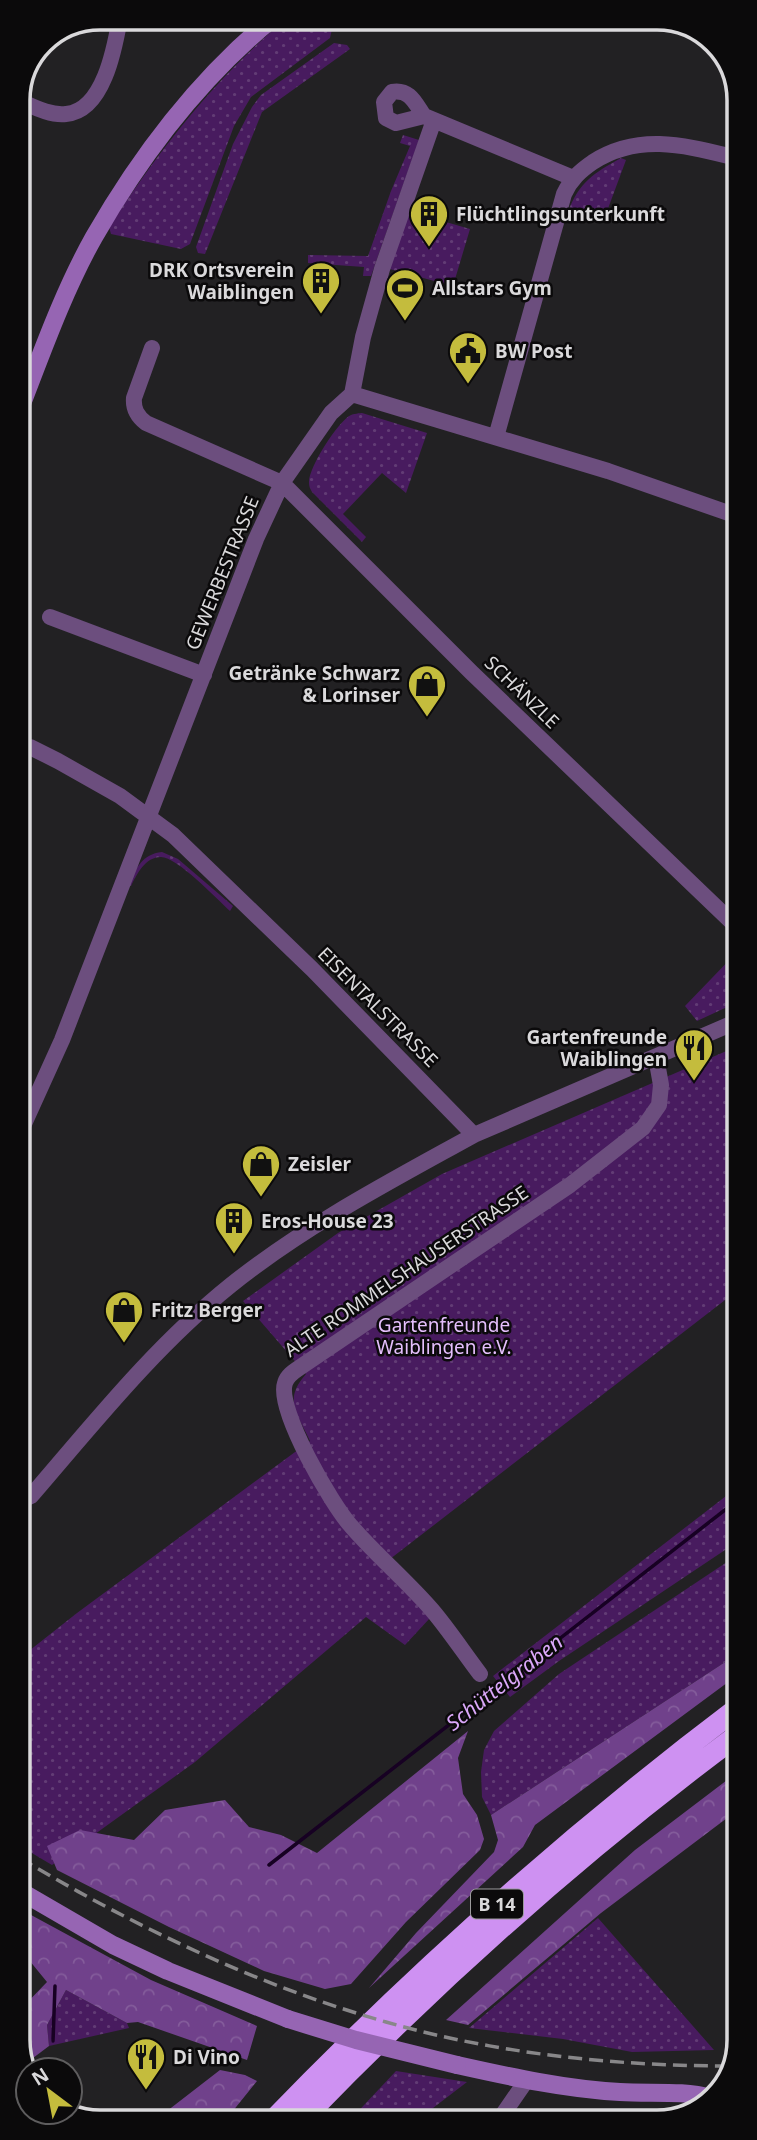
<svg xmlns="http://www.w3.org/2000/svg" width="757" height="2140" viewBox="0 0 757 2140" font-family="'Noto Sans',sans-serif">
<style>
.grass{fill:url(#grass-dots)}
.forest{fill:url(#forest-crowns)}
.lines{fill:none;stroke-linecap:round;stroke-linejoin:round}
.stream{stroke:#170123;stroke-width:3.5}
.street{stroke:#6c4e7e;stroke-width:16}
.secondary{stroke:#9665b3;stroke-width:18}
.highway{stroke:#ce91f2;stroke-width:21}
.rail{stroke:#888789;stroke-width:3.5;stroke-dasharray:14 7;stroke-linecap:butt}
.secondary-bridge{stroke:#9665b3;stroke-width:18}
.labels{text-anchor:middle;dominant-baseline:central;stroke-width:5;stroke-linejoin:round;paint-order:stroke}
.shield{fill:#0b0a0b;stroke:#9c9b9d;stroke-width:2}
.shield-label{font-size:18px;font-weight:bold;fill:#dad9db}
.poi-label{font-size:19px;font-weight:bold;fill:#dad9db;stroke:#0b0a0b;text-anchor:start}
.street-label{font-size:19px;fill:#dad9db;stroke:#0b0a0b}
.park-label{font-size:19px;fill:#e5bffd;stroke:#0b0a0b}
.water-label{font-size:21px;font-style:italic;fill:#dba8fa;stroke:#0b0a0b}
.rim{fill:none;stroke:#dad9db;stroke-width:3.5}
</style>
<defs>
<pattern id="grass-dots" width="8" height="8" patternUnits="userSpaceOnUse" patternTransform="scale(1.75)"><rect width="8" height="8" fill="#481b5f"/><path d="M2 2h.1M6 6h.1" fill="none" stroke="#623c75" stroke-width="1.8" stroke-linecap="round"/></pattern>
<pattern id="forest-crowns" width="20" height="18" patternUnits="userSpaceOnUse" patternTransform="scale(1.75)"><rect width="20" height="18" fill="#70418b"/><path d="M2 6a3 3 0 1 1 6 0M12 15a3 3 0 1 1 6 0" fill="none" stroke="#845c9b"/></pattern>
</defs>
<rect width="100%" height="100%" fill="#222123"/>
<path class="grass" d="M 287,18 L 323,18 L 332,29 L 330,38 L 251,97 L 234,126 L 190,244 L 181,249 L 111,234 L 109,227 C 160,149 215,78 287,18 Z
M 334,43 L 347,45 L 350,49 L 262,112 L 205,254 L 198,253 L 196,247 L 233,144 L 252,107 L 261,95 Z
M 403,135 L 419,140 L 371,276 L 363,276 L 364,267 L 308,263 L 308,255 L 368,256 L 391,191 L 410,146 L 400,143 Z
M 621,158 L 626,160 L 603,222 L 568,212 C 579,182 594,173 621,158 Z
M 408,211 L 470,229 L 453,286 L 386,268 Z
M 362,413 L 427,433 L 406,493 L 382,473 L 343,514 L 366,537 L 362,542 L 312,492 C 310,488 309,487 309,482 C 309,467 338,421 351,415 C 352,414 361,413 362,413 Z
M 162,852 L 178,859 L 233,906 L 230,911 C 217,899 177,857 161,857 C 145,857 137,874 131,886 L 128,884 C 136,869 142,854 162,852 Z
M 738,951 L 738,1002 L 697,1021 L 685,1006 Z
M 738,1046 L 738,1290 L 381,1566 L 430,1618 L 405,1645 L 366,1617 L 195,1762 L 52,1865 L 20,1846 L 20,1658 L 77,1613 L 310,1441 C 297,1413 283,1400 306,1374 L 243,1301 L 338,1233 L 442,1174 Z
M 739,1486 L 739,1525 L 728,1548 L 559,1661 L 510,1697 L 493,1676 Z
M 733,1558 L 739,1565 L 739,1653 L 491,1815 L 482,1797 L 481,1772 L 484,1750 L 494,1731 L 559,1674 Z
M 598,1918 L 714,2050 L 632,2052 L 563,2039 L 469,2028 Z
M 66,1990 L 127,2023 L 129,2028 L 49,2046 L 47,2025 Z
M 396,2071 L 467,2082 L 416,2121 L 349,2121 Z"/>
<path class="forest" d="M 739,1653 L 739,1674 L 535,1825 L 523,1847 L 369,1988 L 416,1933 L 494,1852 L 498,1840 L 491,1815 Z
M 468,1731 L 458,1758 L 463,1794 L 477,1815 L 484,1839 L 480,1850 L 406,1922 L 351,1984 L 325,1989 L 264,1971 L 169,1927 L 57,1870 L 47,1846 L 80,1830 L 134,1840 L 165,1810 L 225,1800 L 249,1827 L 281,1835 L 317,1853 Z
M 739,1771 L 739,1809 L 601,1913 L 468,2025 L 446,2020 L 635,1850 Z
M 20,1909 L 151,1980 L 257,2026 L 247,2060 L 138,2022 L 127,2023 L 66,1990 L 47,2025 L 49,2046 L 29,2061 L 20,2053 L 20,2010 L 47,1982 L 20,1949 Z
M 220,2070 L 245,2075 L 257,2081 L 224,2122 L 148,2122 L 167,2111 Z"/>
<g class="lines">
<path class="stream" d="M 269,1865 L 739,1499
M 53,2041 L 55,1986
M 45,2070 L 46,2068"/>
<path class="street" d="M 18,100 C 32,106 50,116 66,114 C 104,111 115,46 120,18
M 424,116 L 396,123 L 386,118 L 384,102 L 392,92 C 410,89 415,103 424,116 L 573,178
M 152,348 L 134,398 C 133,409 137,416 146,423 L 282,483 L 472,673 L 738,928
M 352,394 L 608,471 L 737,516
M 496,437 L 564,194 C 571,179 580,171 593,162 C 640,132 687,146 737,158
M 50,617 L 204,675
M 19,745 L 30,747 L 58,761 L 120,796 L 173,835 L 312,969 L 474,1135 L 738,1021
M 19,1135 L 62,1040 L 256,539 L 282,483 L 331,413 L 352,394 L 363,337 L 382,269 L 434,120
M 20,1501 L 31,1496 C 94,1423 155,1346 231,1285 C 306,1225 391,1181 474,1135
M 480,1674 C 464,1653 449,1630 432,1610 C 407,1581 376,1555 351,1526 C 332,1505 276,1409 285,1383 C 287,1376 293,1372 299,1368 L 570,1185 L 643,1128 L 659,1105 L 661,1085 L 656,1057
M 499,2120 L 526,2081"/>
<path class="secondary" d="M 18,414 C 41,355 63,292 94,237 C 141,155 200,78 273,18
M 20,1891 L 113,1945 L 168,1971 L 288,2019
M 457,2065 C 511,2077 565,2089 620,2092 C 651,2094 682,2090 711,2098"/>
<path class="highway" d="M 272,2121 C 417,1971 572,1833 739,1707
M 301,2121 C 436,1981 583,1850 739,1734"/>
<path class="rail" d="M 20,1858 C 135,1927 257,1985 386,2022 C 498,2054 615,2066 731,2066"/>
<path class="secondary-bridge" d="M 288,2019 L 356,2040 L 457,2065"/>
</g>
<defs>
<g id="building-pin" transform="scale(2.0125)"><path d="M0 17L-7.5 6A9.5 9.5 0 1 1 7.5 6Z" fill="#c4bc3d" stroke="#0b0a0b"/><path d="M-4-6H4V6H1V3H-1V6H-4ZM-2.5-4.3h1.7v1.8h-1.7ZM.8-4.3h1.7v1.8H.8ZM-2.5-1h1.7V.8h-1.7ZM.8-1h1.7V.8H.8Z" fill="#111"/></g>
<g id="stadium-pin" transform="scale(2.0125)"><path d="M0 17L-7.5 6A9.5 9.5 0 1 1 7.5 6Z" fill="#c4bc3d" stroke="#0b0a0b"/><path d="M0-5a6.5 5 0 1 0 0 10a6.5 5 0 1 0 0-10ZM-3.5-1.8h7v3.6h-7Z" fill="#111"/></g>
<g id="civic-pin" transform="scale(2.0125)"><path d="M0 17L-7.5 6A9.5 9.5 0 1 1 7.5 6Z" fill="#c4bc3d" stroke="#0b0a0b"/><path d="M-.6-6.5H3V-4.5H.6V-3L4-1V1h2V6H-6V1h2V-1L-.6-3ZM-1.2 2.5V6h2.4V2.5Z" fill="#111"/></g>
<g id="shop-pin" transform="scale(2.0125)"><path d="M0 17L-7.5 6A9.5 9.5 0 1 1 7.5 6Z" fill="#c4bc3d" stroke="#0b0a0b"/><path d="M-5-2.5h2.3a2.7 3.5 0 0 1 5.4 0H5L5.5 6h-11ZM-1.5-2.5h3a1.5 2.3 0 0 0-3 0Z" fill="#111"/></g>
<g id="restaurant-pin" transform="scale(2.0125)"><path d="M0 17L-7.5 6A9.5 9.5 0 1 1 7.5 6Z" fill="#c4bc3d" stroke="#0b0a0b"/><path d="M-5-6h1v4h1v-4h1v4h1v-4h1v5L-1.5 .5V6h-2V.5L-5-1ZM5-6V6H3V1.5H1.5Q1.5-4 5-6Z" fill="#111"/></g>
</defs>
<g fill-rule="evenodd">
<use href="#building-pin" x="429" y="214"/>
<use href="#building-pin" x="321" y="281"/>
<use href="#stadium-pin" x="405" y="288"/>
<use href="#civic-pin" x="468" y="351"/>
<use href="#shop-pin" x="427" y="684"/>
<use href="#restaurant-pin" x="694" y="1048"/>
<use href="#shop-pin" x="261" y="1164"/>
<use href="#building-pin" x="234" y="1221"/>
<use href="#shop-pin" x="124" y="1310"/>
<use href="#restaurant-pin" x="146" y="2057"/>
</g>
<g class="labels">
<rect class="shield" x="471" y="1889.5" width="52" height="29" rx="5"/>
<g class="shield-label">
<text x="497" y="1904">B 14</text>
</g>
<g class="poi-label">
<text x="456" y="214">Flüchtlingsunterkunft</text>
<text x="294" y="270" text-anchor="end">DRK Ortsverein<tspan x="294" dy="22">Waiblingen</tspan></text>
<text x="432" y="288">Allstars Gym</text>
<text x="495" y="351">BW Post</text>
<text x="400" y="673" text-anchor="end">Getränke Schwarz<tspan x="400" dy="22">&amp; Lorinser</tspan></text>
<text x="667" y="1037" text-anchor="end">Gartenfreunde<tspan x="667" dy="22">Waiblingen</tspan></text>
<text x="288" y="1164">Zeisler</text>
<text x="261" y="1221">Eros-House 23</text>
<text x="151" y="1310">Fritz Berger</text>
<text x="173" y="2057">Di Vino</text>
</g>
<g class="street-label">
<text transform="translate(222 573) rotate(-68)">GEWERBESTRASSE</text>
<text transform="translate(522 692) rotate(44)">SCHÄNZLE</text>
<text transform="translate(378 1007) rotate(45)">EISENTALSTRASSE</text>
<text transform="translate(406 1271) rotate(-34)">ALTE ROMMELSHAUSERSTRASSE</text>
</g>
<g class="park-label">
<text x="444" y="1325">Gartenfreunde<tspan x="444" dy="22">Waiblingen e.V.</tspan></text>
</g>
<g class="water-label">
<text transform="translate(504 1682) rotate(-38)">Schüttelgraben</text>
</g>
</g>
<path d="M0 0H757V2140H0ZM100 30H657A70 70 0 0 1 727 100V2040A70 70 0 0 1 657 2110H100A70 70 0 0 1 30 2040V100A70 70 0 0 1 100 30Z" fill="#0b0a0b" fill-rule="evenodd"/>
<path class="rim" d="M100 30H657A70 70 0 0 1 727 100V2040A70 70 0 0 1 657 2110H100A70 70 0 0 1 30 2040V100A70 70 0 0 1 100 30Z"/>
<g transform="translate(49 2091) rotate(328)"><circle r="33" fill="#0b0a0b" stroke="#5e5d5e" stroke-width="2"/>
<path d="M0-5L12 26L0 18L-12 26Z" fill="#c4bc3d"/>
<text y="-10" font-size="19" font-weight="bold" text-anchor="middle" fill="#dad9db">N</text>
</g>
</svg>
